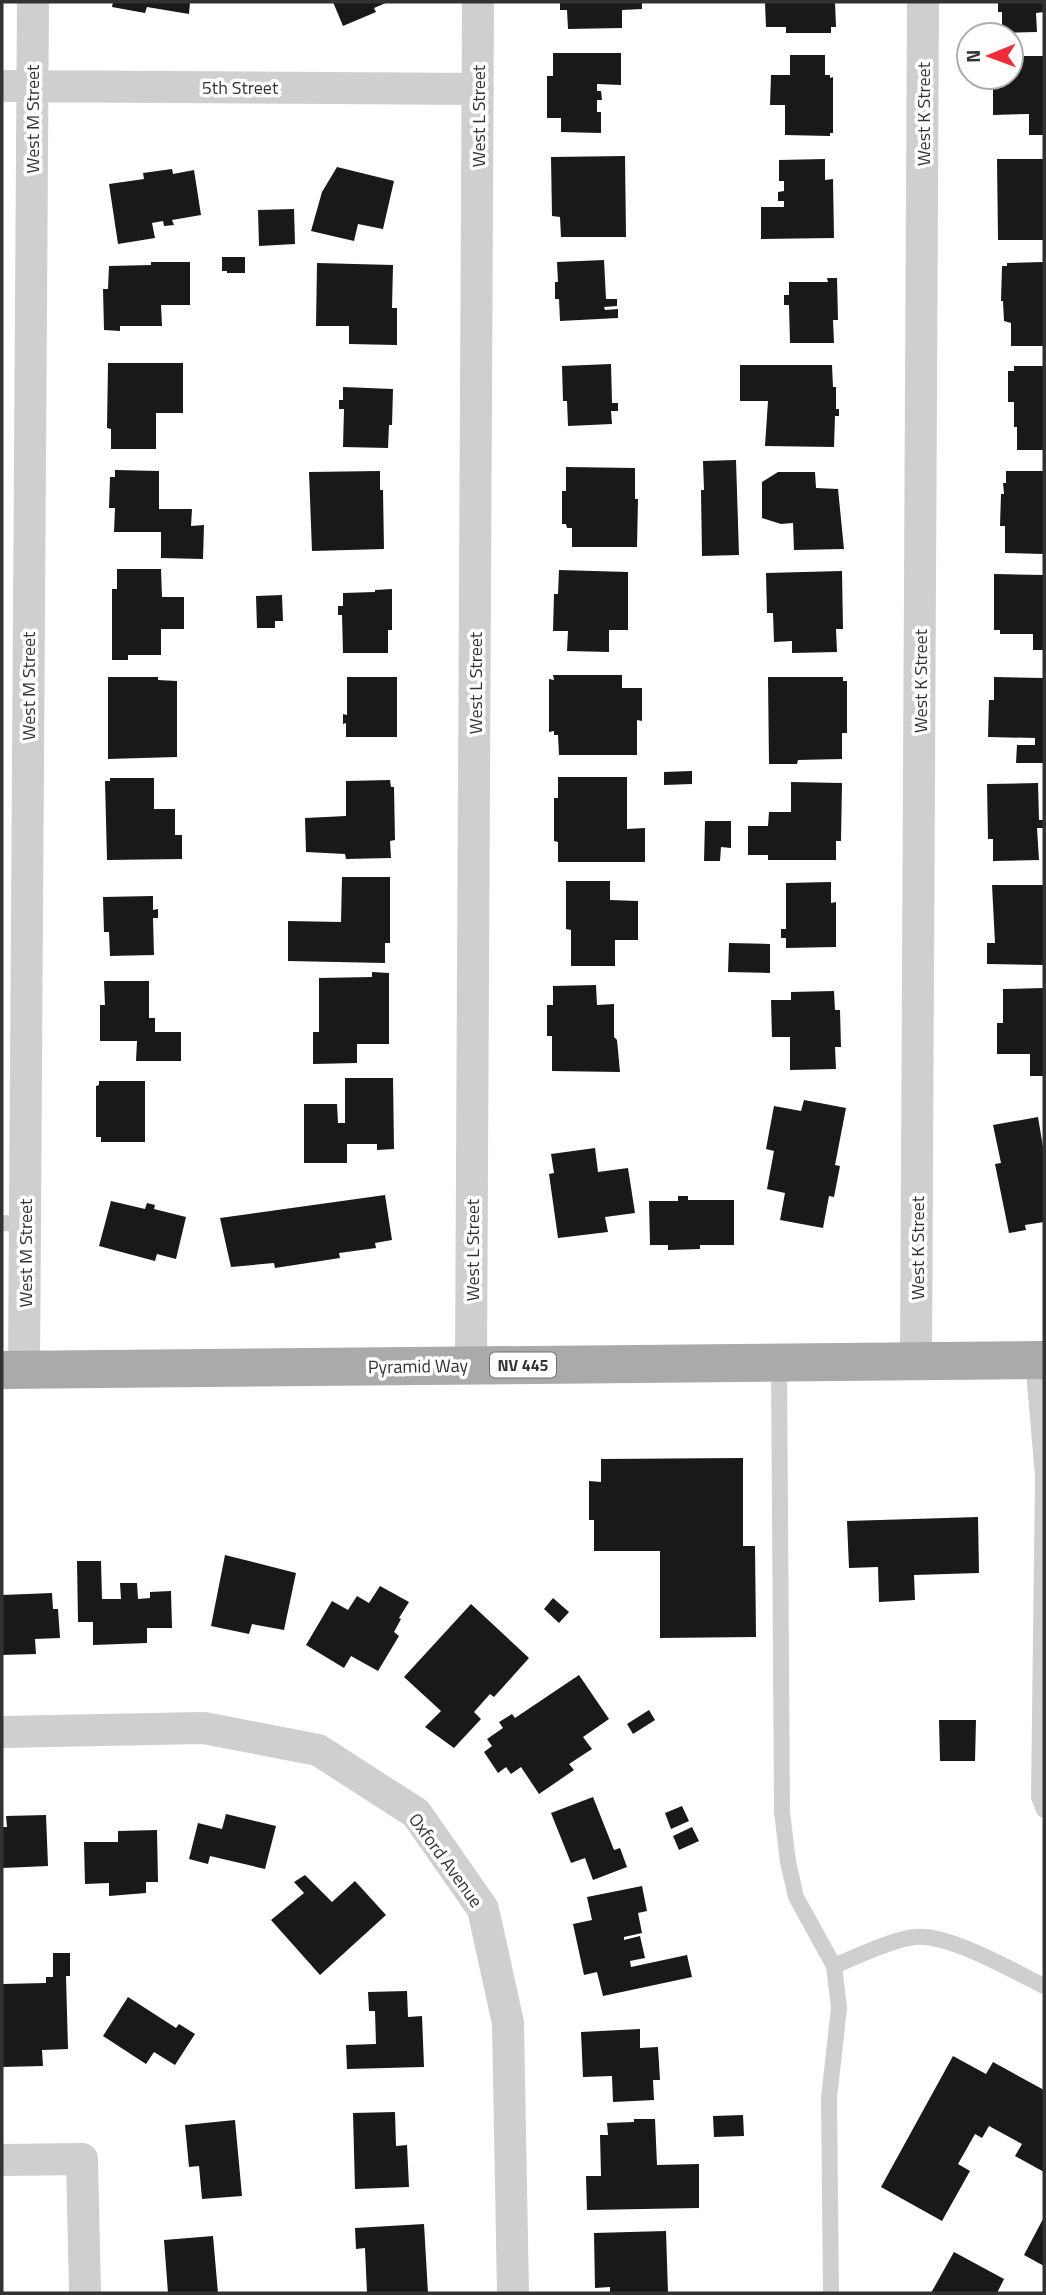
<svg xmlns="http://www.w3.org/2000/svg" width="1046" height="2295" viewBox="0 0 1046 2295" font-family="'Titillium Web',sans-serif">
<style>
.building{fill:#191919}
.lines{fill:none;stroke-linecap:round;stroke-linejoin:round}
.lane{stroke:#cfcfcf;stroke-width:16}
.street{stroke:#cfcfcf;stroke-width:32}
.primary{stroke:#aaa;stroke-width:38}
.labels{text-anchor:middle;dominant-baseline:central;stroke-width:7;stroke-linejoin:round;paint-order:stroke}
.shield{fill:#fff;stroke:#707070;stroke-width:2}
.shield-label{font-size:16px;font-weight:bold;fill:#323232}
.street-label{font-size:18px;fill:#323232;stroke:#fff}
</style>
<rect width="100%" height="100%" fill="#fff"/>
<path class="building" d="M 113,2 L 190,2 L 189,14 L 147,7 L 145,13 L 112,7 Z
M 333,2 L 388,2 L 374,8 L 376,12 L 343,26 Z
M 560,2 L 642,2 L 642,9 L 622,10 L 622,28 L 568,29 L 567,10 L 560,10 Z
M 835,2 L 836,27 L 831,27 L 831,33 L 786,33 L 786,27 L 766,27 L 765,3 Z
M 998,2 L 1044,2 L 1044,12 L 1036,13 L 1037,32 L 1002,33 L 1002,12 L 998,12 Z
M 553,53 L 621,53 L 621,85 L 597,84 L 597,91 L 601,91 L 602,100 L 597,100 L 597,112 L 601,112 L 601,133 L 561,132 L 561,118 L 547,118 L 547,76 L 553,76 Z
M 790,55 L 825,55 L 825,75 L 830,75 L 830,78 L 833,77 L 833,133 L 830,133 L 830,136 L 785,135 L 785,105 L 770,105 L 771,75 L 790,75 Z
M 1011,56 L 1044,56 L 1044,135 L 1029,135 L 1029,114 L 993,115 L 993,77 L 1011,77 Z
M 625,156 L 626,237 L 561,237 L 560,217 L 552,216 L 551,157 Z
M 825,159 L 825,180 L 833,179 L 834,238 L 761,239 L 761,207 L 784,207 L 784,201 L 778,201 L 778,192 L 784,191 L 784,181 L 779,181 L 779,160 Z
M 997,159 L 1044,159 L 1044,240 L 998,240 Z
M 337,167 L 394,181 L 383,229 L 358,224 L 354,241 L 311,231 L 322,192 Z
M 172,169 L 173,174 L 194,170 L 201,215 L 172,220 L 174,225 L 164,226 L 163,221 L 152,223 L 155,238 L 118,244 L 109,184 L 144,179 L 143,173 Z
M 294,209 L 295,244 L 259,246 L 258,210 Z
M 222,257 L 245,257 L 245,273 L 227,273 L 227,271 L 222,271 Z
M 604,260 L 606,299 L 617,299 L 617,306 L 604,307 L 605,310 L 618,309 L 618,318 L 560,321 L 559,299 L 555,299 L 555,282 L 558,282 L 557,262 Z
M 151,262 L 190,262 L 190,305 L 161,305 L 162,326 L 120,326 L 120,331 L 104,330 L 103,289 L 108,289 L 109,266 L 151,265 Z
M 1044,262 L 1044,346 L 1011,346 L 1011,323 L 1004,321 L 1003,301 L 1001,301 L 1002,266 L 1007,266 L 1007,263 Z
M 317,263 L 393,265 L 392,308 L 397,308 L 397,345 L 349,344 L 349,326 L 316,326 Z
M 827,278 L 837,278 L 838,320 L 833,320 L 834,343 L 790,343 L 789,305 L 784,305 L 784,295 L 789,295 L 789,282 L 828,282 Z
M 108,363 L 183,363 L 183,413 L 156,413 L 156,449 L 111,449 L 111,429 L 107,428 Z
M 611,364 L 612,403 L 618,403 L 618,411 L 611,411 L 612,424 L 568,426 L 567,401 L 563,401 L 562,366 Z
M 740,365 L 832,365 L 833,387 L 836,387 L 836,409 L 839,409 L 839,416 L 835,416 L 834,447 L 765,446 L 768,401 L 740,401 Z
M 1014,366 L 1044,366 L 1044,450 L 1017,450 L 1017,427 L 1014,427 L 1014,402 L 1008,402 L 1008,371 L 1014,371 Z
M 343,387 L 393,389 L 392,425 L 389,425 L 388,448 L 343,447 L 344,409 L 339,409 L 339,400 L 343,400 Z
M 736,460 L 739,555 L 702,556 L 701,490 L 704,490 L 703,461 Z
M 566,467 L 635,468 L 635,499 L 638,499 L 637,547 L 572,547 L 572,528 L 567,528 L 566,524 L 562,524 L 562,491 L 566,491 Z
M 115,470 L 159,471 L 159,509 L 192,509 L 191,526 L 204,525 L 203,559 L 161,558 L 161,532 L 114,532 L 115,508 L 109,508 L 110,477 L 115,477 Z
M 380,471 L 380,490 L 383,490 L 384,549 L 312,551 L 309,472 Z
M 1006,471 L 1044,471 L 1044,554 L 1005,553 L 1005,526 L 1000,526 L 1001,494 L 1004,494 L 1003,483 L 1006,483 Z
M 778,472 L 815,472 L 816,488 L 838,489 L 844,549 L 794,550 L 793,523 L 781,524 L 762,518 L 762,482 Z
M 117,569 L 161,569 L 162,597 L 184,597 L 184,629 L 161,629 L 161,655 L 128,655 L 128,660 L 112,660 L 112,589 L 117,589 Z
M 559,570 L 628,572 L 628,630 L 609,630 L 609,652 L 567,651 L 568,631 L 553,631 L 554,594 L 558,594 Z
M 842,571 L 843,629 L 836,629 L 837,652 L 792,653 L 792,641 L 774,642 L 773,613 L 767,613 L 766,573 Z
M 994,574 L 1044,575 L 1044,650 L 1033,650 L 1033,634 L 1000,634 L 1000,630 L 994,630 Z
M 392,589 L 392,630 L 388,630 L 388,653 L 343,653 L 342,615 L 338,615 L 338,606 L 343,606 L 343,593 L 375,592 L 375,590 Z
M 282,595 L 283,621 L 275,621 L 275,628 L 257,628 L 256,596 Z
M 553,675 L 622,675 L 622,688 L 642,688 L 642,721 L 637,720 L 637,755 L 559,755 L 558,735 L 554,735 L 554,731 L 549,732 L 549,679 L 554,680 Z
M 108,677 L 158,677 L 158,680 L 177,681 L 177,757 L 108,759 Z
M 347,677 L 397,677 L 397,737 L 346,737 L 346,723 L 343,724 L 343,714 L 347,715 Z
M 768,677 L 843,677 L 843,681 L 847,681 L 847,733 L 842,733 L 842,759 L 798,760 L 797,764 L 769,764 Z
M 994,677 L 1044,678 L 1044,763 L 1016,763 L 1017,745 L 1035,745 L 1035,738 L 988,737 L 989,700 L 994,700 Z
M 692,771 L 692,784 L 664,785 L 664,772 Z
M 558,777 L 627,777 L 627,829 L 645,828 L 645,862 L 558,862 L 558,842 L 554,841 L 554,798 L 558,798 Z
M 110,778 L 154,778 L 154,809 L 175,809 L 175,835 L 182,835 L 182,859 L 107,860 L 105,781 L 110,781 Z
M 390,780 L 391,787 L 394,787 L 395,840 L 390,841 L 391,858 L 346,859 L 345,854 L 306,852 L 305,818 L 346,816 L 346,781 Z
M 791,782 L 842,783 L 841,841 L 836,841 L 836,860 L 768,860 L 768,855 L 748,855 L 748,826 L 768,826 L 769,812 L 791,812 Z
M 1038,783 L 1039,820 L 1044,820 L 1044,828 L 1037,828 L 1039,860 L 993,861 L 993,839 L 988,839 L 987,784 Z
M 705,821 L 731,821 L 731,848 L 721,847 L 720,861 L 704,861 Z
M 342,877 L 390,877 L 390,943 L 385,943 L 385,963 L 288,961 L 288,921 L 341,922 Z
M 566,881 L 610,881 L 610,900 L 638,901 L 638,940 L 615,940 L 615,966 L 571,966 L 571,930 L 566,929 Z
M 831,882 L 831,903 L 836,902 L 836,947 L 786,948 L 786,938 L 781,938 L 781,929 L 786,929 L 786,883 Z
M 992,885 L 1043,885 L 1043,965 L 987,964 L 987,943 L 995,943 Z
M 153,896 L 153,910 L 158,909 L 158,918 L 153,918 L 154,955 L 110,956 L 109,932 L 104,932 L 103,897 Z
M 729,943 L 770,944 L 770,973 L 728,972 Z
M 372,972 L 389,973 L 389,1044 L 357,1044 L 357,1063 L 313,1064 L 313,1032 L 319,1032 L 319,978 L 372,977 Z
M 104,981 L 149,981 L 149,1018 L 155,1018 L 155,1032 L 181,1032 L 181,1061 L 136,1061 L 137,1041 L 100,1041 L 100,1005 L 105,1005 Z
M 596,985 L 597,1005 L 614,1004 L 614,1037 L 617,1040 L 620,1072 L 552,1071 L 552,1036 L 547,1036 L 547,1005 L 553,1005 L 553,986 Z
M 1044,988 L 1044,1076 L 1030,1076 L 1030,1054 L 997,1054 L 997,1023 L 1003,1023 L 1003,989 Z
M 834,991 L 835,1010 L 840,1010 L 841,1047 L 835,1047 L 836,1069 L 790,1070 L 790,1037 L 772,1037 L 771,1000 L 791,1000 L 791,992 Z
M 345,1078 L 393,1078 L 394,1149 L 377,1150 L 377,1144 L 347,1144 L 347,1163 L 304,1163 L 304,1104 L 337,1104 L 338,1123 L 345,1123 Z
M 99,1081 L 145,1081 L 145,1142 L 101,1142 L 101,1137 L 96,1137 L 96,1086 L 99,1085 Z
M 804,1100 L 846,1108 L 835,1165 L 840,1166 L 834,1197 L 829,1196 L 823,1228 L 780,1220 L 785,1193 L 767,1189 L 774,1151 L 766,1149 L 774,1106 L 801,1111 Z
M 1038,1117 L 1044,1153 L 1044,1222 L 1025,1225 L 1026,1230 L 1009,1233 L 995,1164 L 1001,1163 L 993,1125 Z
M 595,1148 L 598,1172 L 628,1168 L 635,1213 L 605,1217 L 608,1232 L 558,1238 L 549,1174 L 554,1173 L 551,1154 Z
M 385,1195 L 392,1240 L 375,1243 L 376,1248 L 339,1253 L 340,1258 L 275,1268 L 274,1263 L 231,1267 L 220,1218 Z
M 678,1196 L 688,1196 L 688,1200 L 734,1200 L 734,1245 L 700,1245 L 700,1249 L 668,1250 L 668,1245 L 650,1245 L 649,1201 L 678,1201 Z
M 111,1201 L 145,1209 L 147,1203 L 155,1205 L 154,1209 L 186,1217 L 176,1259 L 157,1254 L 155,1261 L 99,1246 Z
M 743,1458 L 743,1546 L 755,1546 L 756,1637 L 660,1638 L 660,1551 L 594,1551 L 594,1520 L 589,1520 L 589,1481 L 601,1482 L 601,1459 Z
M 978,1517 L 979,1573 L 914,1575 L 915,1600 L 879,1602 L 878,1567 L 849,1568 L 847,1521 Z
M 225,1555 L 296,1573 L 284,1630 L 252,1624 L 249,1634 L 211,1626 Z
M 77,1561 L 101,1561 L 102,1599 L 121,1599 L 120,1583 L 137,1583 L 138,1599 L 150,1598 L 150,1592 L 171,1591 L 172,1628 L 147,1628 L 147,1643 L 93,1645 L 93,1622 L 78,1622 Z
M 380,1586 L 409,1602 L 399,1618 L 401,1619 L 394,1632 L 399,1636 L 378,1671 L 351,1656 L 344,1668 L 306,1645 L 332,1601 L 348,1610 L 357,1596 L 369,1603 Z
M 52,1593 L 53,1609 L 58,1609 L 60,1638 L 35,1639 L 36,1654 L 2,1655 L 2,1595 Z
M 553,1598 L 569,1612 L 559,1623 L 544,1609 Z
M 471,1604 L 529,1658 L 494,1697 L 490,1694 L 474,1712 L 481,1719 L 454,1748 L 425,1727 L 441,1711 L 404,1677 Z
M 579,1675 L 609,1719 L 583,1737 L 592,1749 L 569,1764 L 574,1770 L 539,1794 L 521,1767 L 511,1774 L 506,1767 L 498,1773 L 484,1752 L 492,1746 L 487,1739 L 503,1728 L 499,1722 L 512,1714 L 515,1718 Z
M 649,1710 L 655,1720 L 633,1734 L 627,1724 Z
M 939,1720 L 976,1720 L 975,1761 L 940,1761 Z
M 593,1797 L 614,1850 L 620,1848 L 627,1867 L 593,1880 L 585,1858 L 571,1863 L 551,1813 Z
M 682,1806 L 689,1821 L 671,1829 L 665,1813 Z
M 226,1814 L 276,1826 L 265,1869 L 210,1856 L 208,1864 L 189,1859 L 198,1823 L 222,1829 Z
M 46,1815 L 48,1866 L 2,1868 L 2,1827 L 7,1827 L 6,1816 Z
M 692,1827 L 699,1841 L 679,1850 L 673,1836 Z
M 157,1830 L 158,1882 L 146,1882 L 146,1893 L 109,1896 L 109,1883 L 85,1884 L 84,1842 L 118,1842 L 118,1831 Z
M 305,1875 L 332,1902 L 355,1881 L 386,1915 L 320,1975 L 271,1920 L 304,1893 L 294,1882 Z
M 642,1886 L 647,1911 L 638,1913 L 642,1933 L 624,1937 L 624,1940 L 640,1936 L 645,1958 L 630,1961 L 631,1967 L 687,1955 L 692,1977 L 603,1996 L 597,1972 L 584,1975 L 573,1924 L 592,1920 L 587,1897 Z
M 53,1953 L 70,1953 L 70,1976 L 66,1976 L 68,2049 L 42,2050 L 43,2066 L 2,2067 L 2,1984 L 46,1983 L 46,1977 L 53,1977 Z
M 407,1991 L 408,2017 L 422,2016 L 424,2067 L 347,2069 L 346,2045 L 376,2044 L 375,2011 L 369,2011 L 368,1992 Z
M 128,1997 L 176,2028 L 179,2024 L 195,2034 L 175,2065 L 154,2052 L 146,2064 L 103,2036 Z
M 640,2029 L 640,2048 L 658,2047 L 660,2080 L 653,2080 L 654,2100 L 613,2102 L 612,2076 L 583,2077 L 581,2032 Z
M 953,2056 L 986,2074 L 993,2062 L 1044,2090 L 1044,2172 L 1015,2156 L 1022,2144 L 989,2126 L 982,2138 L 975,2134 L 958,2164 L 970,2171 L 942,2221 L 881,2187 Z
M 395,2112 L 396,2146 L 407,2145 L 409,2187 L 355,2189 L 353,2113 Z
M 743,2115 L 744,2136 L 714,2137 L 713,2116 Z
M 634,2119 L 655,2119 L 657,2165 L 699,2164 L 699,2208 L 587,2210 L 586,2176 L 601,2176 L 600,2135 L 608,2135 L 607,2123 L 634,2122 Z
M 235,2120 L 242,2196 L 202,2199 L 199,2166 L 189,2167 L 185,2125 Z
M 1044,2217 L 1044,2266 L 1024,2255 Z
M 424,2224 L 428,2293 L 367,2293 L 365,2248 L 356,2249 L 355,2228 Z
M 666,2231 L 668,2293 L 610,2293 L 610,2287 L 595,2288 L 594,2233 Z
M 213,2236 L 218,2293 L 168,2293 L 164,2240 Z
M 954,2252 L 1004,2279 L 997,2293 L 931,2293 Z"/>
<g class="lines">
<path class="lane" d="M 2,1223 L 25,1224
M 1033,1360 L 1043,1476 L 1039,1797 L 1044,1810
M 779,1363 L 782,1812 L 788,1862 L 796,1897 L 834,1966 L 839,2008 L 829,2098 L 831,2293
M 834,1966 C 855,1957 893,1939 915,1937 C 948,1933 1013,1971 1044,1986"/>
<path class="street" d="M 2,86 L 478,89
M 916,1361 L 923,2
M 471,1365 L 478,2
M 24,1370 L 33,2
M 2,1732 L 204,1728 L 318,1750 L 416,1813 L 483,1909 L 508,2023 L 513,2293
M 2,2160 L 82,2159 L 85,2293"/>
<path class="primary" d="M 2,1370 L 1044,1360"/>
</g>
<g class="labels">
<rect class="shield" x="490" y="1352.5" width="66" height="25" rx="5"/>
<g class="shield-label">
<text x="523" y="1365">NV 445</text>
</g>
<g class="street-label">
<text x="240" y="87">5th Street</text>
<text transform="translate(923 114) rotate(-90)">West K Street</text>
<text transform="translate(478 116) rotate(-90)">West L Street</text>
<text transform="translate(32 119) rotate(-90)">West M Street</text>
<text transform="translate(920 681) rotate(-90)">West K Street</text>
<text transform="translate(475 683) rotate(-90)">West L Street</text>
<text transform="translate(28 686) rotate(-90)">West M Street</text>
<text transform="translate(917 1248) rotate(-90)">West K Street</text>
<text transform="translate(472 1250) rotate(-90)">West L Street</text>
<text transform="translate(25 1253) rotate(-90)">West M Street</text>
<text transform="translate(418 1366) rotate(-1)">Pyramid Way</text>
<text transform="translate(446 1860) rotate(54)">Oxford Avenue</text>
</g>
</g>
<rect width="1046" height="2295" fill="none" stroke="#323232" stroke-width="7"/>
<g transform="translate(990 56) rotate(269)"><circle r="33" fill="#ffffff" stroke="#adadad" stroke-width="2"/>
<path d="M0-5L12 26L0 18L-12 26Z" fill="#f02c3a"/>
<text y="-10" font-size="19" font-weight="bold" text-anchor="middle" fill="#323232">N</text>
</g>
</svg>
